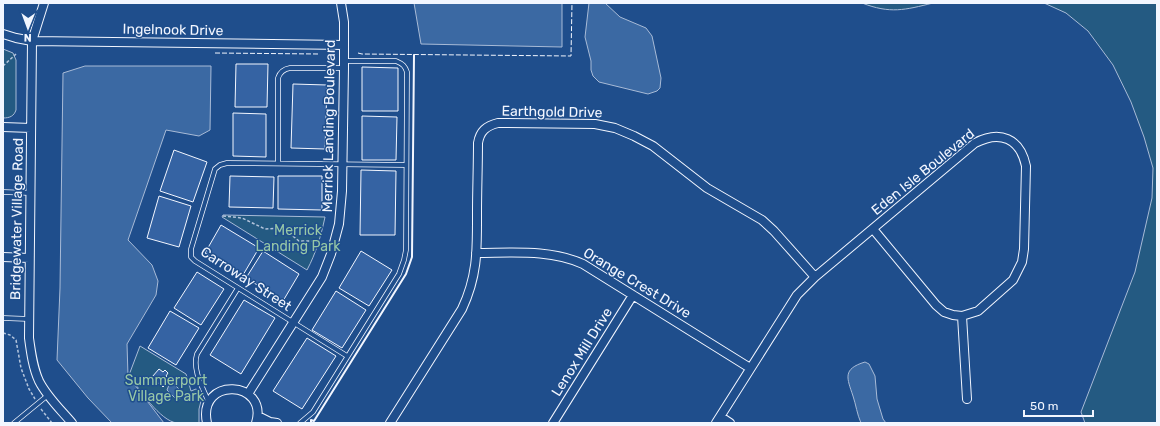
<svg xmlns="http://www.w3.org/2000/svg" width="1160" height="426" viewBox="0 0 1160 426" font-family="Rubik,sans-serif">
<style>
.green{fill:#245a82;stroke:#a8bbd7}
.water{fill:#3b69a3;stroke:#a8bbd7}
.building{fill:#3563a3;stroke:#f2f6ff}
.lines{fill:none;stroke-linecap:round;stroke-linejoin:round}
.service-casing{stroke:#f2f6ff;stroke-width:5.5}
.minor-casing{stroke:#f2f6ff;stroke-width:10}
.path{stroke:#b3c4dc;stroke-width:1.5;stroke-dasharray:3 2;stroke-linecap:butt}
.service{stroke:#1f4e8c;stroke-width:4}
.minor{stroke:#1f4e8c;stroke-width:8}
.fence{stroke:#f2f6ff;stroke-width:1;stroke-dasharray:5 2;stroke-linecap:butt}
.wall{stroke:#f2f6ff;stroke-width:2}
.labels{text-anchor:middle;dominant-baseline:central;stroke-width:3;stroke-linejoin:round;paint-order:stroke}
.street-label{font-size:14px;fill:#f2f6ff;stroke:#1f4e8c}
.park-label{font-size:14px;fill:#97c8a6;stroke:#1f4e8c}
</style>
<rect width="100%" height="100%" fill="#1f4e8c"/>
<path class="green" d="M 862,3 L 933,3 C 905,10 890,14 862,3 Z
M 1044,3 L 1157,3 L 1157,423 L 1085,423 L 1081,412 L 1135,272 L 1152,198 L 1153,168 L 1144,137 L 1131,102 L 1113,65 L 1088,31 L 1066,13 Z
M 3,49 L 13,53 L 16,60 L 16,110 C 14,116 10,118 3,118 Z
M 223,215 L 325,217 C 321,236 316,253 307,270 L 222,217 Z
M 140,346 L 186,374 L 191,391 L 196,389 L 199,391 L 201,401 L 199,409 L 199,423 C 192,423 184,424 177,423 C 160,421 139,389 129,375 Z"/>
<path class="water" d="M 414,3 L 562,3 L 562,47 L 421,44 Z
M 589,3 L 605,3 L 620,17 L 646,28 L 652,36 L 661,78 L 660,88 L 657,91 L 648,94 L 599,82 L 593,76 L 591,70 L 591,61 L 585,37 Z
M 85,66 L 211,66 L 210,130 L 199,136 L 166,130 L 128,240 L 152,265 L 158,281 L 156,295 L 127,344 L 128,376 L 164,423 L 112,423 L 88,398 L 57,360 L 60,288 L 63,73 Z
M 865,362 L 869,364 L 875,376 L 877,399 L 883,419 L 886,423 L 861,423 C 857,414 856,405 853,396 C 847,378 842,369 865,362 Z
M 174,384 L 183,393 L 182,397 L 177,400 L 167,390 L 169,385 Z"/>
<path class="building" d="M 236,64 L 268,64 L 267,107 L 235,107 Z
M 362,67 L 398,68 L 398,111 L 362,111 Z
M 293,84 L 327,85 L 325,149 L 291,148 Z
M 233,113 L 266,114 L 266,157 L 233,156 Z
M 362,116 L 397,117 L 396,160 L 362,160 Z
M 174,150 L 207,162 L 193,202 L 160,191 Z
M 361,170 L 396,171 L 395,235 L 360,235 Z
M 230,176 L 274,177 L 273,208 L 229,207 Z
M 278,176 L 322,176 L 322,210 L 278,209 Z
M 159,196 L 191,206 L 179,247 L 147,238 Z
M 221,225 L 259,248 L 243,275 L 205,253 Z
M 263,251 L 299,274 L 283,301 L 246,278 Z
M 361,251 L 392,270 L 369,306 L 339,288 Z
M 197,272 L 224,289 L 201,325 L 174,308 Z
M 336,291 L 366,310 L 342,348 L 312,330 Z
M 244,300 L 275,318 L 241,374 L 210,355 Z
M 170,311 L 199,328 L 176,365 L 148,348 Z
M 307,338 L 336,356 L 302,409 L 273,391 Z
M 159,369 L 163,372 L 165,370 L 168,373 L 166,376 L 170,380 L 163,387 L 159,383 L 157,384 L 154,382 L 156,380 L 152,377 Z"/>
<g class="lines">
<g class="service-casing">
<path id="service" d="M 278,163 L 278,78 C 280,72 284,69 290,68 L 344,68
M 3,192 L 30,193
M 3,318 L 29,319
M 347,356 L 195,261 L 191,257 L 191,249 L 215,169 L 220,165 L 227,163 L 406,165
M 209,403 C 203,388 192,370 197,354 L 238,288
M 14,423 L 48,395
M 300,423 L 313,412 L 399,274 L 404,260 L 406,250 L 407,72 C 405,66 403,64 396,61 L 344,61"/>
</g>
<g class="minor-casing">
<path id="minor" d="M 44,3 L 32,41 L 29,338 C 31,353 33,368 39,381 C 47,397 61,410 72,423
M 3,34 L 16,38 L 32,41 L 344,45
M 3,127 L 31,128
M 476,253 C 512,253 550,249 583,264 L 750,368
M 3,257 L 29,258
M 962,316 L 967,399
M 248,394 L 322,277 L 331,254 L 339,224 L 342,191 L 344,68 L 344,22 L 341,3
M 258,416 L 270,422 L 277,423
M 721,417 L 730,423
M 207,423 C 197,376 269,380 256,423
M 390,423 L 462,309 C 478,275 477,249 477,213 C 477,190 478,166 478,143 C 480,131 486,126 498,123 L 595,124 L 615,128 L 634,136 L 653,146 L 707,188 L 762,220 L 774,231 L 815,277
M 553,423 L 633,295
M 716,423 L 797,295 L 815,277 L 975,143 C 1000,130 1020,138 1026,166 L 1024,249 L 1022,262 L 1013,280 L 978,311 L 962,316 L 953,315 L 944,312 L 936,305 L 873,229"/>
</g>
<path class="path" d="M 3,66 L 16,54
M 223,216 L 242,218 L 265,229 L 280,228 L 288,232 L 299,241 L 314,241 L 320,243
M 3,333 L 10,335 L 16,340 L 21,368 L 29,389 L 35,399
M 41,409 L 52,423"/>
<use href="#service" class="service"/>
<use href="#minor" class="minor"/>
<path class="fence" d="M 215,53 L 318,54
M 358,53 L 362,54 L 571,56 L 572,3"/>
<path class="wall" d="M 311,423 L 311,420 L 314,421 L 406,274 L 412,257 L 414,55"/>
</g>
<g class="labels">
<g class="street-label">
<text transform="translate(173 30) rotate(1)">Ingelnook Drive</text>
<text transform="translate(552 112) rotate(1)">Earthgold Drive</text>
<text transform="translate(329 126) rotate(-89)">Merrick Landing Boulevard</text>
<text transform="translate(923 172) rotate(-39)">Eden Isle Boulevard</text>
<text transform="translate(17 219) rotate(-89)">Bridgewater Village Road</text>
<text transform="translate(246 279) rotate(33)">Carroway Street</text>
<text transform="translate(637 283) rotate(31)">Orange Crest Drive</text>
<text transform="translate(582 352) rotate(-58)">Lenox Mill Drive</text>
</g>
<g class="park-label">
<text x="298" y="230">Merrick<tspan x="298" dy="16">Landing Park</tspan></text>
<text x="166" y="380">Summerport<tspan x="166" dy="16">Village Park</tspan></text>
</g>
</g>
<rect width="1160" height="426" fill="none" stroke="#f2f6ff" stroke-width="8"/>
<g transform="translate(28 28) rotate(181)" stroke="#1f4e8c" stroke-width="3" paint-order="stroke">
<path d="M0-3L7 15L0 10L-7 15Z" fill="#f2f6ff"/>
<text y="-6" font-size="11" font-weight="bold" text-anchor="middle" fill="#f2f6ff">N</text>
</g>
<path d="M1024 410v6h69v-6" fill="none" stroke="#f2f6ff" stroke-width="2"/>
<text x="1030" y="410" font-size="12" fill="#f2f6ff" stroke="#1f4e8c" stroke-width="3" paint-order="stroke">50 m</text>
</svg>
